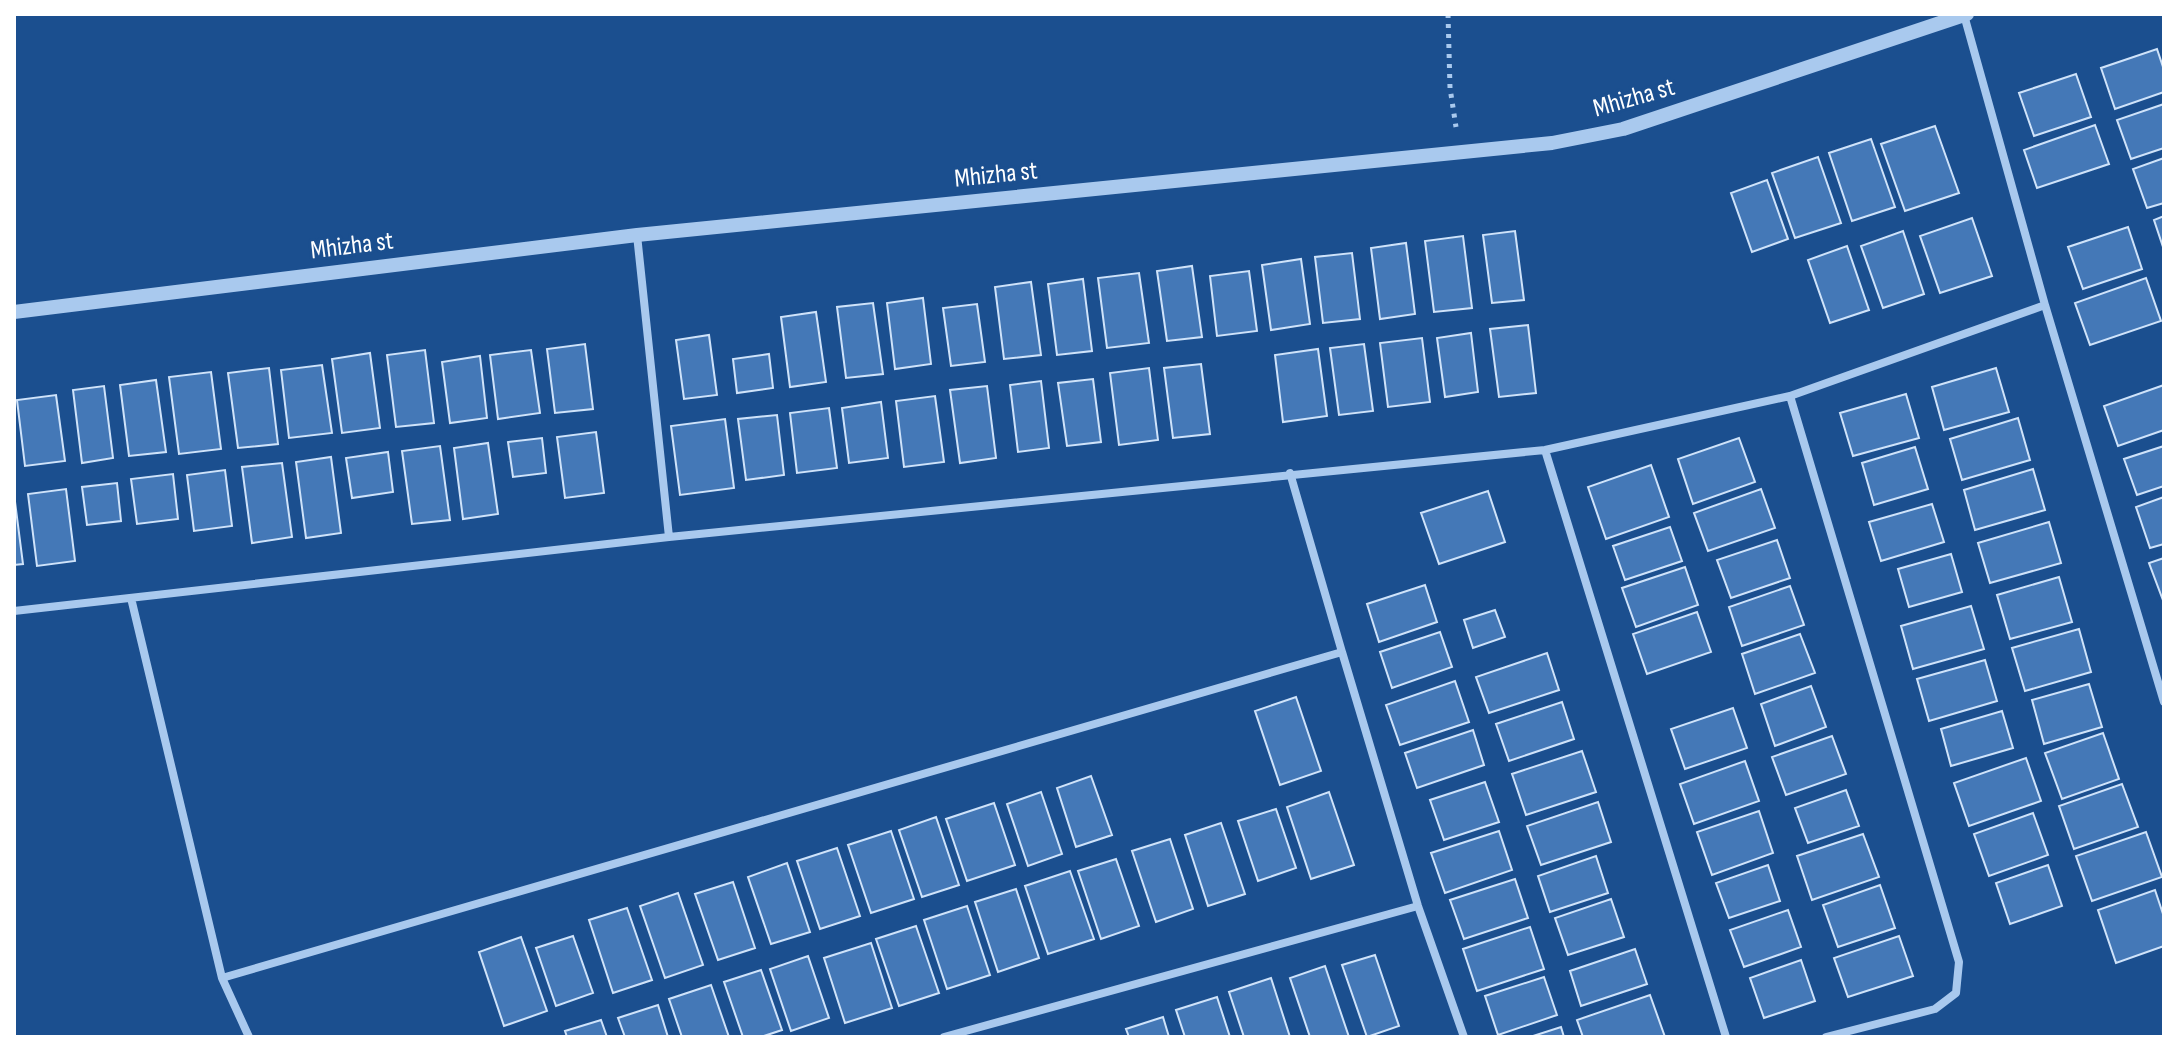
<svg xmlns="http://www.w3.org/2000/svg" width="2178" height="1051" viewBox="0 0 2178 1051" font-family="'Sofia Sans Condensed',sans-serif">
<style>
.building{fill:#4478b7;stroke:#cfe3fa;stroke-width:2}
.lines{fill:none;stroke-linecap:round;stroke-linejoin:round}
.path{stroke:#a9c9ee;stroke-width:5;stroke-dasharray:4 6;stroke-linecap:butt}
.minor{stroke:#a9c9ee;stroke-width:8}
.tertiary{stroke:#a9c9ee;stroke-width:14}
.labels{text-anchor:middle;dominant-baseline:central;stroke-width:6;stroke-linejoin:round;paint-order:stroke}
.street-label{font-size:26px;fill:#fff;stroke:#1b4f8f}
</style>
<rect width="100%" height="100%" fill="#1b4f8f"/>
<path class="building" d="M 2157,49 L 2164,70 L 2164,92 L 2115,109 L 2101,68 Z
M 2076,74 L 2091,117 L 2034,136 L 2019,93 Z
M 2164,104 L 2164,148 L 2131,159 L 2117,120 Z
M 2095,125 L 2109,164 L 2037,188 L 2024,150 Z
M 1935,126 L 1959,193 L 1905,211 L 1881,144 Z
M 1871,139 L 1895,207 L 1852,221 L 1829,153 Z
M 1818,157 L 1841,223 L 1795,238 L 1772,173 Z
M 2164,158 L 2164,203 L 2147,208 L 2133,169 Z
M 1767,180 L 1788,239 L 1752,252 L 1731,193 Z
M 2164,216 L 2164,250 L 2154,220 Z
M 1972,218 L 1992,276 L 1940,293 L 1920,236 Z
M 2128,227 L 2142,269 L 2083,289 L 2068,247 Z
M 1515,231 L 1524,300 L 1492,303 L 1483,235 Z
M 1903,231 L 1924,294 L 1883,308 L 1861,246 Z
M 1463,236 L 1472,308 L 1434,312 L 1425,241 Z
M 1406,243 L 1415,314 L 1380,319 L 1371,248 Z
M 1847,246 L 1869,310 L 1830,323 L 1808,260 Z
M 1352,253 L 1360,319 L 1323,323 L 1315,257 Z
M 1301,259 L 1310,324 L 1271,330 L 1262,265 Z
M 1192,266 L 1202,337 L 1167,341 L 1157,271 Z
M 1249,271 L 1257,331 L 1217,336 L 1210,276 Z
M 1139,273 L 1149,343 L 1107,348 L 1098,278 Z
M 2146,278 L 2161,321 L 2090,345 L 2075,303 Z
M 1083,279 L 1092,351 L 1057,355 L 1048,284 Z
M 1031,282 L 1041,355 L 1004,359 L 995,287 Z
M 923,298 L 931,364 L 895,369 L 887,303 Z
M 873,303 L 883,374 L 846,378 L 837,307 Z
M 977,304 L 985,362 L 951,366 L 943,308 Z
M 816,312 L 826,382 L 790,387 L 781,317 Z
M 1528,325 L 1536,393 L 1499,397 L 1490,329 Z
M 1471,333 L 1478,392 L 1445,397 L 1437,338 Z
M 709,335 L 717,395 L 684,399 L 676,340 Z
M 1422,338 L 1430,402 L 1388,407 L 1380,343 Z
M 585,344 L 593,409 L 555,413 L 547,349 Z
M 1364,344 L 1373,411 L 1339,415 L 1330,348 Z
M 1318,349 L 1327,416 L 1283,422 L 1275,355 Z
M 425,350 L 434,423 L 396,427 L 387,355 Z
M 531,350 L 540,413 L 498,419 L 490,355 Z
M 370,353 L 380,428 L 342,433 L 332,359 Z
M 769,354 L 773,388 L 737,393 L 733,359 Z
M 480,356 L 487,418 L 450,423 L 442,362 Z
M 1201,364 L 1210,434 L 1173,438 L 1164,368 Z
M 322,365 L 332,433 L 289,438 L 281,370 Z
M 269,368 L 278,444 L 238,448 L 228,373 Z
M 1149,368 L 1158,440 L 1119,445 L 1110,373 Z
M 1996,368 L 2009,412 L 1944,430 L 1932,387 Z
M 211,372 L 221,449 L 179,454 L 169,377 Z
M 1093,379 L 1101,442 L 1067,446 L 1058,383 Z
M 156,380 L 166,452 L 129,456 L 120,385 Z
M 1041,381 L 1049,448 L 1018,452 L 1010,385 Z
M 2164,385 L 2164,430 L 2118,446 L 2104,406 Z
M 104,386 L 113,458 L 82,463 L 73,390 Z
M 987,386 L 996,458 L 960,463 L 950,390 Z
M 1906,394 L 1919,438 L 1853,456 L 1840,413 Z
M 56,395 L 65,461 L 25,466 L 17,400 Z
M 935,396 L 944,462 L 904,467 L 896,401 Z
M 881,402 L 888,458 L 849,463 L 842,408 Z
M 829,408 L 837,468 L 797,473 L 790,413 Z
M 777,415 L 784,475 L 746,480 L 738,419 Z
M 2018,418 L 2030,460 L 1962,480 L 1950,439 Z
M 725,419 L 734,488 L 680,495 L 671,426 Z
M 596,432 L 604,493 L 565,498 L 557,437 Z
M 542,438 L 546,473 L 513,477 L 508,442 Z
M 1739,438 L 1755,482 L 1693,504 L 1678,459 Z
M 488,443 L 498,514 L 463,519 L 454,448 Z
M 440,446 L 450,520 L 412,524 L 402,451 Z
M 2164,446 L 2164,486 L 2137,495 L 2124,459 Z
M 1915,447 L 1928,489 L 1874,505 L 1862,463 Z
M 388,452 L 393,492 L 352,498 L 346,458 Z
M 331,457 L 341,533 L 306,538 L 296,462 Z
M 282,463 L 292,537 L 252,543 L 242,467 Z
M 1651,465 L 1669,517 L 1606,539 L 1588,487 Z
M 2033,469 L 2045,510 L 1975,530 L 1964,490 Z
M 225,470 L 232,526 L 194,531 L 187,475 Z
M 173,474 L 178,519 L 137,524 L 131,479 Z
M 117,483 L 121,521 L 87,525 L 82,487 Z
M 66,489 L 75,561 L 37,566 L 28,494 Z
M 1761,489 L 1775,528 L 1708,551 L 1694,513 Z
M 1488,491 L 1505,542 L 1439,564 L 1421,513 Z
M 14,494 L 23,564 L 14,565 Z
M 2164,497 L 2164,544 L 2150,548 L 2136,507 Z
M 1932,504 L 1944,542 L 1881,561 L 1869,522 Z
M 2049,522 L 2061,563 L 1990,583 L 1978,543 Z
M 1670,527 L 1682,561 L 1625,580 L 1613,546 Z
M 1777,540 L 1790,578 L 1731,598 L 1717,560 Z
M 1951,554 L 1962,592 L 1909,607 L 1898,569 Z
M 2164,558 L 2164,603 L 2149,563 Z
M 1685,567 L 1698,605 L 1636,627 L 1622,588 Z
M 2059,577 L 2072,622 L 2010,639 L 1997,595 Z
M 1425,585 L 1437,622 L 1379,642 L 1367,604 Z
M 1790,586 L 1804,625 L 1742,646 L 1729,607 Z
M 1971,606 L 1984,649 L 1913,669 L 1901,626 Z
M 1495,610 L 1505,637 L 1473,648 L 1464,620 Z
M 1697,612 L 1711,652 L 1647,674 L 1633,634 Z
M 2079,629 L 2091,672 L 2025,691 L 2012,648 Z
M 1440,632 L 1452,667 L 1392,688 L 1380,652 Z
M 1800,634 L 1815,673 L 1755,694 L 1742,654 Z
M 1547,653 L 1559,690 L 1489,713 L 1476,677 Z
M 1985,660 L 1997,701 L 1929,721 L 1917,679 Z
M 1455,681 L 1469,722 L 1400,745 L 1386,705 Z
M 2089,684 L 2102,727 L 2044,744 L 2032,700 Z
M 1811,686 L 1826,727 L 1775,746 L 1761,704 Z
M 1296,697 L 1321,771 L 1280,785 L 1255,711 Z
M 1562,702 L 1574,739 L 1509,761 L 1496,724 Z
M 1733,708 L 1747,748 L 1685,769 L 1671,729 Z
M 2002,711 L 2013,748 L 1951,766 L 1941,729 Z
M 1473,730 L 1484,765 L 1417,788 L 1405,753 Z
M 2103,733 L 2119,779 L 2062,799 L 2045,753 Z
M 1832,736 L 1846,774 L 1786,795 L 1772,757 Z
M 1582,751 L 1596,792 L 1526,815 L 1512,774 Z
M 2026,758 L 2041,801 L 1969,826 L 1954,783 Z
M 1745,761 L 1759,801 L 1694,824 L 1680,784 Z
M 1091,776 L 1112,835 L 1076,847 L 1057,788 Z
M 1485,782 L 1499,822 L 1444,840 L 1430,800 Z
M 2122,784 L 2138,827 L 2074,849 L 2059,806 Z
M 1846,790 L 1859,826 L 1808,843 L 1795,808 Z
M 1041,792 L 1062,854 L 1028,866 L 1007,804 Z
M 1329,792 L 1354,865 L 1311,879 L 1287,807 Z
M 1598,802 L 1611,842 L 1541,865 L 1527,826 Z
M 994,803 L 1015,865 L 967,881 L 946,819 Z
M 1276,809 L 1296,868 L 1258,881 L 1238,821 Z
M 1759,811 L 1773,853 L 1712,875 L 1697,832 Z
M 2033,813 L 2048,855 L 1989,876 L 1974,834 Z
M 936,817 L 959,885 L 922,897 L 899,830 Z
M 1221,823 L 1245,894 L 1208,906 L 1185,835 Z
M 891,831 L 914,899 L 871,913 L 848,845 Z
M 1499,831 L 1512,870 L 1445,893 L 1431,853 Z
M 2146,832 L 2162,877 L 2092,901 L 2076,856 Z
M 1863,834 L 1879,877 L 1812,900 L 1797,856 Z
M 1170,839 L 1193,909 L 1156,922 L 1132,851 Z
M 837,848 L 860,916 L 820,929 L 797,861 Z
M 1596,856 L 1608,893 L 1550,912 L 1538,876 Z
M 1116,859 L 1139,926 L 1101,939 L 1078,871 Z
M 787,863 L 810,932 L 771,944 L 748,877 Z
M 1768,865 L 1780,901 L 1729,918 L 1716,883 Z
M 2048,865 L 2062,906 L 2010,924 L 1996,883 Z
M 1070,871 L 1094,939 L 1048,954 L 1025,886 Z
M 1515,879 L 1528,918 L 1464,939 L 1450,900 Z
M 733,882 L 755,948 L 718,960 L 695,894 Z
M 1880,885 L 1895,928 L 1838,947 L 1823,905 Z
M 1016,889 L 1039,958 L 998,972 L 975,902 Z
M 2155,890 L 2164,917 L 2164,946 L 2116,963 L 2098,910 Z
M 678,893 L 703,965 L 665,978 L 640,906 Z
M 1611,899 L 1624,937 L 1568,955 L 1555,918 Z
M 967,906 L 990,975 L 947,989 L 924,920 Z
M 627,908 L 652,980 L 613,993 L 589,920 Z
M 1788,910 L 1801,947 L 1744,967 L 1730,930 Z
M 916,926 L 939,993 L 899,1006 L 876,939 Z
M 1530,927 L 1544,969 L 1477,991 L 1463,949 Z
M 573,936 L 593,993 L 556,1006 L 536,948 Z
M 1899,936 L 1913,976 L 1848,997 L 1834,958 Z
M 521,937 L 547,1011 L 504,1026 L 479,952 Z
M 871,943 L 892,1008 L 845,1023 L 824,958 Z
M 1635,949 L 1647,984 L 1581,1006 L 1570,971 Z
M 1375,955 L 1399,1026 L 1367,1037 L 1342,965 Z
M 808,956 L 829,1018 L 791,1031 L 770,969 Z
M 1801,960 L 1815,1001 L 1764,1018 L 1750,978 Z
M 1325,966 L 1349,1037 L 1310,1037 L 1290,978 Z
M 761,970 L 782,1030 L 761,1037 L 743,1037 L 724,982 Z
M 1544,977 L 1557,1015 L 1498,1035 L 1485,996 Z
M 1271,978 L 1290,1037 L 1244,1037 L 1229,992 Z
M 711,985 L 729,1037 L 682,1037 L 669,999 Z
M 1650,995 L 1665,1037 L 1583,1037 L 1577,1020 Z
M 1217,997 L 1230,1037 L 1185,1037 L 1176,1010 Z
M 658,1005 L 668,1037 L 625,1037 L 618,1018 Z
M 1163,1017 L 1169,1037 L 1129,1037 L 1126,1029 Z
M 601,1020 L 607,1037 L 567,1037 L 565,1031 Z
M 1561,1027 L 1564,1037 L 1530,1037 Z"/>
<g class="lines">
<path class="path" d="M 1448,14 L 1450,88 L 1456,127"/>
<path class="minor" d="M 637,235 L 669,537
M 2045,305 L 2164,702
M 1790,396 L 1959,962 L 1956,993 L 1935,1009 L 1826,1037
M 1545,450 L 1726,1037
M 131,598 L 222,978 L 1342,652 L 1290,473
M 14,611 L 669,537 L 1545,450 L 1790,396 L 2045,305 L 1964,15
M 1342,652 L 1418,906 L 1464,1037
M 222,978 L 249,1037
M 944,1037 L 1418,906"/>
<path class="tertiary" d="M 14,312 L 637,235 L 1552,143 L 1623,129 L 1967,14"/>
</g>
<g class="labels">
<g class="street-label">
<text transform="translate(1634 98) rotate(-16)">Mhizha st</text>
<text transform="translate(996 175) rotate(-6)">Mhizha st</text>
<text transform="translate(352 246) rotate(-7)">Mhizha st</text>
</g>
</g>
<rect width="2178" height="1051" fill="none" stroke="#ffffff" stroke-width="32"/>
</svg>
